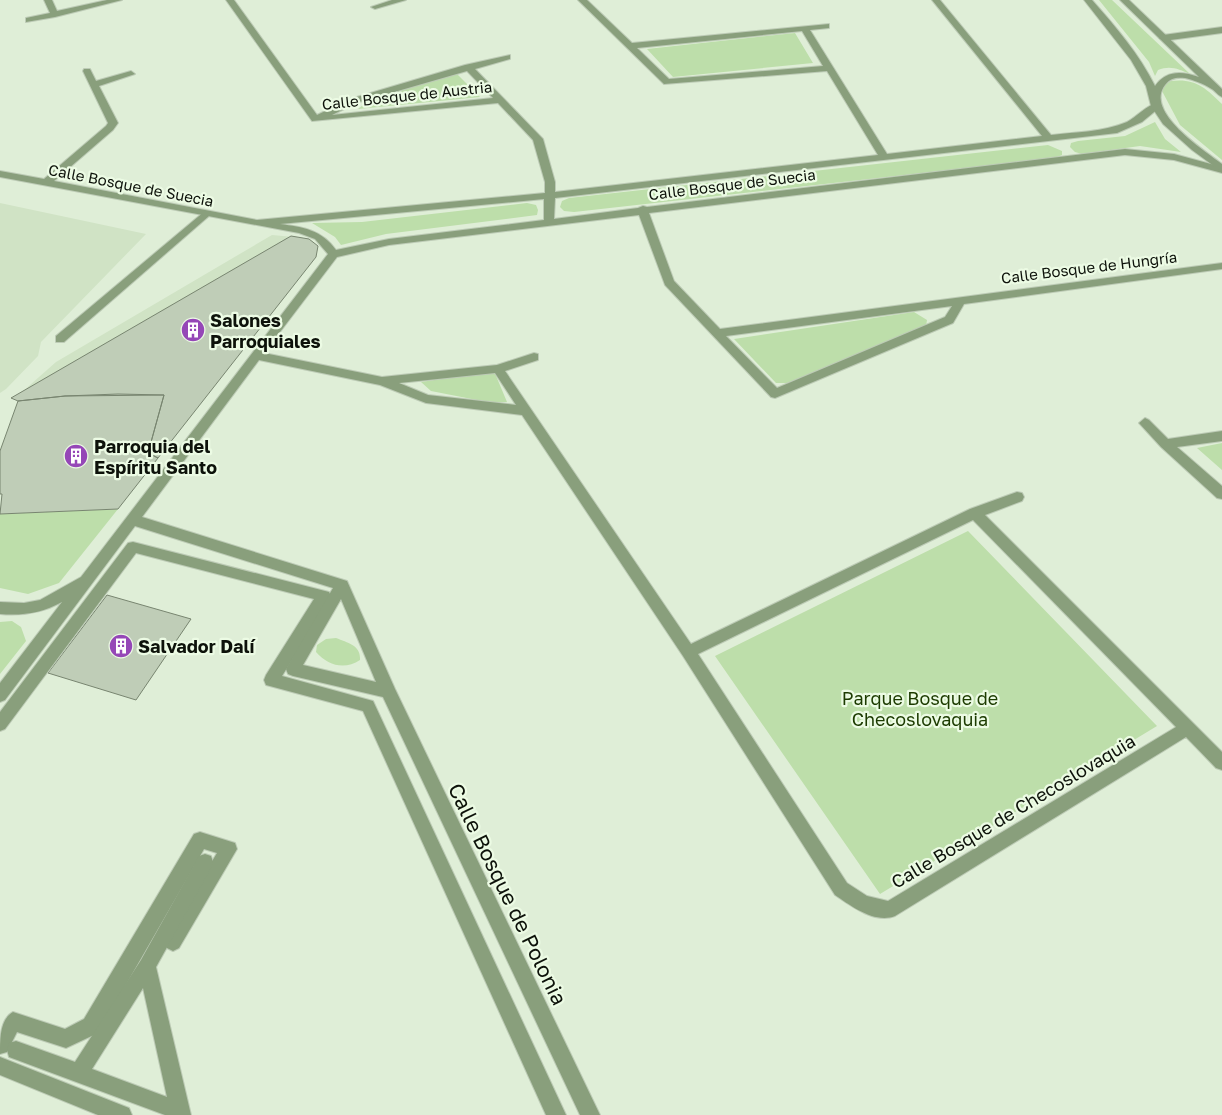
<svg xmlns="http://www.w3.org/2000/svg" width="1222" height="1115" viewBox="0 0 1222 1115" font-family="'Golos Text',sans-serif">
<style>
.built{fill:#d0e3c5}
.green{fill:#bddeaa}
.building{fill:#bfcdb7;stroke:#788570}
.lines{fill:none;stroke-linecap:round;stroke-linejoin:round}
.service-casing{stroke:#bdcbb6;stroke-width:2}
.pedestrian-casing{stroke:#bdcbb6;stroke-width:2}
.minor-casing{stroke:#bdcbb6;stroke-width:2}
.tertiary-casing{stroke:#bdcbb6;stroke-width:2}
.service{fill:#899f7c;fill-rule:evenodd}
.pedestrian{fill:#899f7c;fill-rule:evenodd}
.minor{fill:#899f7c;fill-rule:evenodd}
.tertiary{fill:#899f7c;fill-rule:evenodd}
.labels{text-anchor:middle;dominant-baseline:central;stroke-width:4.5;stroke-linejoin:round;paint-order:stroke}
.far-street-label{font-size:15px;fill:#0d120a;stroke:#ecfbe4}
.poi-label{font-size:18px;font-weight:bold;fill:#0d120a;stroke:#ecfbe4;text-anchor:start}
.park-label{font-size:18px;fill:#1c3b00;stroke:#ecfbe4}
.street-label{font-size:18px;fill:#0d120a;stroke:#ecfbe4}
.near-street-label{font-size:21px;fill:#0d120a;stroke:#ecfbe4}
</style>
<rect width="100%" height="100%" fill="#dfeed7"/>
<path class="built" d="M 0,203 L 146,234 L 41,342 L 38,356 L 6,389 L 0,393 Z
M 272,235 L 294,237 L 13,400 L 56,362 Z"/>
<path class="green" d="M 1099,0 L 1112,0 L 1190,74 C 1179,69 1170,65 1158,70 L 1155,76 L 1149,62 Z
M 795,33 L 813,63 L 673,77 L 647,49 Z
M 457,74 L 480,97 L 358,109 L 372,98 Z
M 1171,81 C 1195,78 1206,88 1222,104 L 1222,160 L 1180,125 L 1162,91 L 1163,85 Z
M 1155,122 L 1165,139 L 1181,152 L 1140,146 L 1082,154 L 1075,152 L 1070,147 L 1071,143 L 1078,141 L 1125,136 Z
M 1048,145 L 1062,151 L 1062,155 L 1055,158 L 574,212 L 564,211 L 560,207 L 562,201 L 569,198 Z
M 527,203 L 536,205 L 538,210 L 537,215 L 386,234 L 341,245 L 335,237 L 312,223 L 362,222 Z
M 914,312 L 927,320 L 926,326 L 787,383 L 776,383 L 734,339 Z
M 494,371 L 507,402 L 487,402 L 431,391 L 421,382 Z
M 1222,443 L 1222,470 L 1197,448 Z
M 118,509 L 59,583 L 28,594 L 0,588 L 0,514 Z
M 968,531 L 1157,726 L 880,894 L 715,656 Z
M 12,621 L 21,627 L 26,641 L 0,674 L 0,622 Z
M 336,638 C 348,643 361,645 360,660 C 345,670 328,666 316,652 L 317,645 L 326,639 Z"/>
<path class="building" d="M 291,236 L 309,239 L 318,246 L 316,257 L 158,458 L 148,453 L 164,395 L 65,396 L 18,401 L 11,398 Z
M 118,394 L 164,395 L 148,453 L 158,458 L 118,509 L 0,514 L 2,494 L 0,494 L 0,451 L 18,401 L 65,396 Z
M 107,595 L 191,619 L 136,700 L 48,673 Z"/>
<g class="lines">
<g class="service-casing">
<path id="service" d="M 205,211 L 210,214 L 209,216 L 64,342 L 56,342 L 56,336 Z"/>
</g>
<g class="pedestrian-casing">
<path id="pedestrian" d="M 133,542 L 329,592 L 331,596 L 329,600 L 282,676 L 373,701 L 566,1115 L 546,1115 L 363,711 L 266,685 L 264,680 L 266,675 L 314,599 L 136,553 L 5,729 L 0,731 L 0,712 L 128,543 Z
M 200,832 L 235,843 L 237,849 L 179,948 L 173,951 L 167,948 L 164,942 L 217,853 L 204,849 L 98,1033 L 66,1048 L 17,1032 L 7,1052 L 0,1054 C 0,1039 0,1019 13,1012 L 65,1029 L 84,1019 L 194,834 Z
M 0,1057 L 129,1108 L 132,1115 L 98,1115 L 0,1075 Z"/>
</g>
<g class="minor-casing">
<path id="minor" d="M 44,0 L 52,0 L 57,11 L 107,0 L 122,0 L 55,17 L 26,22 L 26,18 L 50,13 Z
M 226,0 L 234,0 L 317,115 L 350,99 L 465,65 L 510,55 L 510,59 L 475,69 L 543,139 L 555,182 L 555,192 L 878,155 L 827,71 L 664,84 L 578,0 L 587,0 L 632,43 L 829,24 L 829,28 L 810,30 L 887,154 L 1042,136 L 932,0 L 940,0 L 1051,135 C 1075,132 1104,132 1127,122 C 1136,118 1149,102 1159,104 L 1159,108 L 1142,122 L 1117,133 L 555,198 L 554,219 L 638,208 L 643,206 L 647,207 L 1125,149 L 1174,154 L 1222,167 L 1222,173 L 1174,160 L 1125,155 L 649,213 L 674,281 L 720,329 L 1222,263 L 1222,269 L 964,304 L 953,323 L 775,398 L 771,397 L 665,285 L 639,215 L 389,245 L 337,257 L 264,353 L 382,377 L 497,365 L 534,353 L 538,354 L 538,360 L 505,371 L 691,644 L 970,509 L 1017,492 L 1022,493 L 1024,497 L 1022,501 L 985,515 L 1222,752 L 1222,770 L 1216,768 L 1186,737 L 895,916 C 875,924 851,906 835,895 L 683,656 L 522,415 L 426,403 L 380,385 L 259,360 L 142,517 L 347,581 L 395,689 L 600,1115 L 580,1115 L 383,697 L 293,676 L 288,674 L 286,669 L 333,588 L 135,526 L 5,700 L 0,702 L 0,683 L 62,602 C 42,613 22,616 0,614 L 0,602 L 24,603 L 40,600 L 81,577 L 328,254 L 315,239 L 299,233 L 0,177 L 0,171 L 44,179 L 106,126 L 108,123 L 83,71 L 84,69 L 90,69 L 96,81 L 131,71 L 135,74 L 99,86 L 118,123 L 113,130 L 54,181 L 257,220 L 545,193 L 545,182 L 533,140 L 498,103 L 312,121 ZM 802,31 L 823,66 L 669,79 L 637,48 ZM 467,71 L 493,98 L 332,115 L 356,103 ZM 544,199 L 544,220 L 389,239 L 336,250 C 322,230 303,227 280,224 ZM 952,306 L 945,317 L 777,388 L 726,336 ZM 495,373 L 516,405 L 428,395 L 399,383 ZM 973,520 L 1176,727 L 888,901 L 867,896 L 847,883 L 698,654 ZM 341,599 L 376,682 L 303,665 Z
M 392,0 L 406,0 L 375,9 L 371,7 Z
M 1222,27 L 1222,33 L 1163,41 L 1159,38 L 1163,35 Z
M 1145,418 L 1149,420 L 1168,439 L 1222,431 L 1222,441 L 1177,447 L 1222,486 L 1222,499 L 1217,498 L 1161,447 L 1139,423 Z
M 205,854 L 211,856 L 213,862 L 211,868 L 156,967 L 191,1115 L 165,1115 L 9,1057 L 7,1050 L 9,1043 L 16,1041 L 75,1062 L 141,960 L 199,856 ZM 143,988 L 167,1097 L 92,1069 Z"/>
</g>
<g class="tertiary-casing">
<path id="tertiary" d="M 1084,0 L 1092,0 C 1116,27 1139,54 1155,86 C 1166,70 1182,71 1199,77 L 1120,0 L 1129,0 L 1222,89 L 1222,97 C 1217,95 1215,90 1210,88 C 1204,84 1193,80 1185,78 C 1177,77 1170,78 1165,85 C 1144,112 1204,150 1222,164 L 1222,172 L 1192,150 L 1163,124 L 1151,106 L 1146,86 L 1131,60 Z"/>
</g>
<use href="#service" class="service"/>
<use href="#pedestrian" class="pedestrian"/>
<use href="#minor" class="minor"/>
<use href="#tertiary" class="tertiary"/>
</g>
<defs>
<g id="building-disc" transform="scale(1.25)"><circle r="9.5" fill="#9547b7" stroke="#ecfbe4"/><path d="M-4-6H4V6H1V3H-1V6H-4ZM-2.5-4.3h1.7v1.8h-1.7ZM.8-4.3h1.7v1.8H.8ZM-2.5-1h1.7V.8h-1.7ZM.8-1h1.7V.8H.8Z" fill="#fff"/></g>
</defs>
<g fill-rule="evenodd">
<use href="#building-disc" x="193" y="330"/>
<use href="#building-disc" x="76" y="456"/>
<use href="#building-disc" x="121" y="646"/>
</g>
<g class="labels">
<g class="far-street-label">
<text transform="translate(407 95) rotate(-6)">Calle Bosque de Austria</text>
<text transform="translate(732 184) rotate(-7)">Calle Bosque de Suecia</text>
<text transform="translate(131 185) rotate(11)">Calle Bosque de Suecia</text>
<text transform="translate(1089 267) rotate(-7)">Calle Bosque de Hungría</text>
</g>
<g class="poi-label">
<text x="210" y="320">Salones<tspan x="210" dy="21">Parroquiales</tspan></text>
<text x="94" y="446">Parroquia del<tspan x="94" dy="21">Espíritu Santo</tspan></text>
<text x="138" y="646">Salvador Dalí</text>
</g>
<g class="park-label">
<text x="920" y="698">Parque Bosque de<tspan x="920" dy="21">Checoslovaquia</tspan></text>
</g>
<g class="street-label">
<text transform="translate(1013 811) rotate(-31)">Calle Bosque de Checoslovaquia</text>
</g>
<g class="near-street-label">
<text transform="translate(508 894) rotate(64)">Calle Bosque de Polonia</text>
</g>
</g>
</svg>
